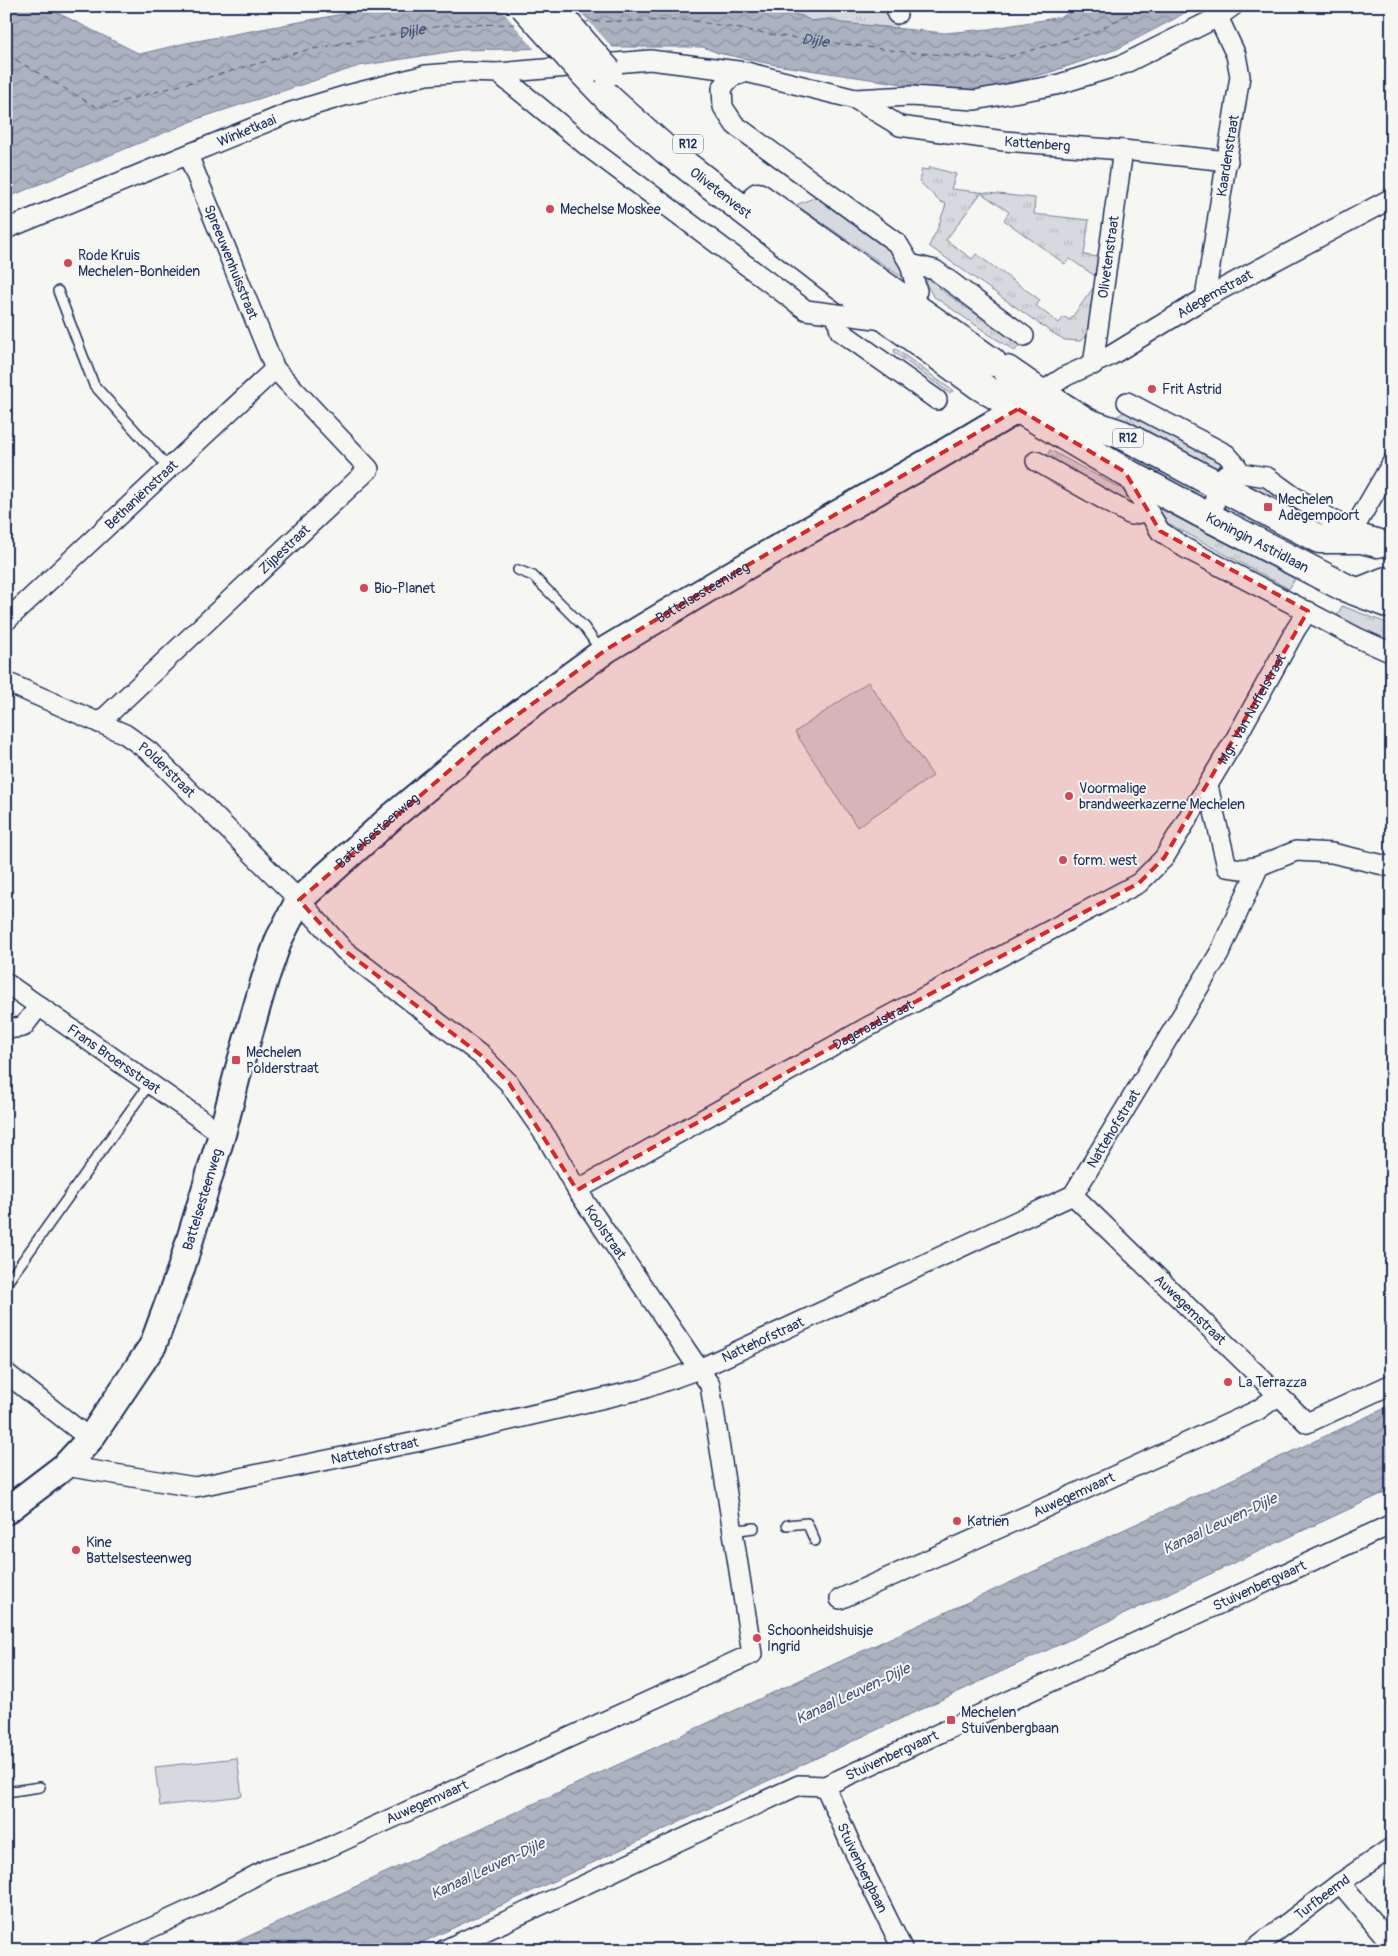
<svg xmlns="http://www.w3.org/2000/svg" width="1398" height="1956" viewBox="0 0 1398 1956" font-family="Pangolin,sans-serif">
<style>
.grass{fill:url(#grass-tufts);stroke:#78849e}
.green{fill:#d6d9dd;stroke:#78849e}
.water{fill:url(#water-waves);stroke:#717e99}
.pier{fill:#f6f6f2}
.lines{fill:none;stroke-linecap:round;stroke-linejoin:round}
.ferry{stroke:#46567b;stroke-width:1;stroke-dasharray:6 5;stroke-linecap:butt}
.lane-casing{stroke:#1b2f5e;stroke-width:12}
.street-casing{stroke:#1b2f5e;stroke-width:22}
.secondary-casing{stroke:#1b2f5e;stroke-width:30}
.primary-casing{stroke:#1b2f5e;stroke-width:31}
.lane{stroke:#f6f6f2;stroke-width:9}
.street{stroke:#f6f6f2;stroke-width:19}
.secondary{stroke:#f6f6f2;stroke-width:26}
.primary{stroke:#f6f6f2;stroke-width:28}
.primary-bridge-casing{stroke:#1b2f5e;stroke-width:31;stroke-linecap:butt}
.primary-bridge{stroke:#f6f6f2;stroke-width:28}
.marked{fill:#d62828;fill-opacity:0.2;stroke:#d62828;stroke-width:4;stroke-dasharray:10 6;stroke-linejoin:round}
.poi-dot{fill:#d1495b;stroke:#f6f6f2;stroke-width:2}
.labels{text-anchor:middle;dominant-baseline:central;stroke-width:4;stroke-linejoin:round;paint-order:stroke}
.shield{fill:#f6f6f2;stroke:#5d6b8a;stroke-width:1}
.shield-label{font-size:12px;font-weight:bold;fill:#1b2f5e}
.street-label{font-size:14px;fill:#1b2f5e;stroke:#f6f6f2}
.poi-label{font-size:14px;fill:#1b2f5e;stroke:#f6f6f2;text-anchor:start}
.water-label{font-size:15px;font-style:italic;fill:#46567b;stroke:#f6f6f2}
</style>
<defs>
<pattern id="grass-tufts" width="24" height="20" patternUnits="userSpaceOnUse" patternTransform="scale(1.25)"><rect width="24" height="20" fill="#d6d9dd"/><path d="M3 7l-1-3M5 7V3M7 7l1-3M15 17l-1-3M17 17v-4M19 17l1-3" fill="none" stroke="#b7bbc0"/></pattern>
<pattern id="water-waves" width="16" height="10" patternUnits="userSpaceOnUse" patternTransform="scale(1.25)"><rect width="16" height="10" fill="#abb2c0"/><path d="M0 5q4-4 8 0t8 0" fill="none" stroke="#8a919f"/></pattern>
</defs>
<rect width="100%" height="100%" fill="#f6f6f2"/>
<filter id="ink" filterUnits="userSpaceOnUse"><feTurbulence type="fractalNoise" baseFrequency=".02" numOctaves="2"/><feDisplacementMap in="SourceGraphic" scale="10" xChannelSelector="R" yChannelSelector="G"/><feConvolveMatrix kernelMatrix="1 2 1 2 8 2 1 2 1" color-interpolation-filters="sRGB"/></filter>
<g filter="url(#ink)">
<path class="grass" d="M 759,6 L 851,6 L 868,9 L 868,6 L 896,6 L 897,28 L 841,23 L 830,19 L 811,21 L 802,16 Z
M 930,167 L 956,174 L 951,189 L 1035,198 L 1034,214 L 1089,220 L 1084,255 L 1098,257 L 1095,276 L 1070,259 L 1065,264 L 1004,220 L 1009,212 L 981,193 L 946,240 L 972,259 L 976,254 L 1040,300 L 1036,306 L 1059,323 L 1064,317 L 1070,320 L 1099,280 L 1089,334 L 1080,341 L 1065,340 L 1051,332 L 929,246 L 937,230 L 946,204 L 939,201 L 919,181 L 922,169 L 929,170 Z
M 928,277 L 938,281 L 939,288 L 1019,345 L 1015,351 L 990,335 L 933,296 L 926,284 Z
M 896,349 L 953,391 L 949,393 L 895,353 L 894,350 Z
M 1126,411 L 1210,458 L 1215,458 L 1221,462 L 1221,466 L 1210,469 L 1107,422 Z
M 1050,450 L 1127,492 L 1134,503 L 1131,506 L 1046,458 Z
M 1254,479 L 1325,520 L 1318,532 L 1232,480 Z
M 1158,508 L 1295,579 L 1289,589 L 1162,520 L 1156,511 Z
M 1342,606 L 1392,625 L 1392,643 L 1375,636 L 1337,616 Z"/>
<path class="green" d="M 821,195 L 826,200 L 828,206 L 881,245 L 889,246 L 907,275 L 903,278 L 796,205 Z
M 868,682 L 933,776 L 857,827 L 795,732 Z
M 237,1758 L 242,1796 L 160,1806 L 155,1767 Z"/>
<path class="water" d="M 6,6 L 44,6 L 140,54 L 186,43 L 386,6 L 759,6 L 802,16 L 811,21 L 830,19 L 841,23 L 945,33 L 989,29 L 1061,17 L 1085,6 L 1195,6 L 1176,18 L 1117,49 L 1051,72 L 982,90 L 950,91 L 776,65 L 718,53 L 703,47 L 612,47 L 460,50 L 359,66 L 200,118 L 6,198 Z
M 1392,1405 L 1392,1489 L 406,1950 L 219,1950 Z"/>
<path class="pier" d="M 498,6 L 575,6 L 614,49 L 535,50 Z"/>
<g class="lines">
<g class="ferry">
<path id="s1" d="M 583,22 L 689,20 L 781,36 L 905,52 L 1000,59 L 1093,33 L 1143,6"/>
<path id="s2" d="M 6,54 L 98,108 L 307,50 L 446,25 L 521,24"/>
</g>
<g class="lane-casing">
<path id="lane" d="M 58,291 L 94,385 L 169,468
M 518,570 L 533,576 L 584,627 L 601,651
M 6,1284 L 150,1083
M 787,1525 L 807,1523 L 815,1541
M 732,1531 L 754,1528
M 6,1792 L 40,1787"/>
</g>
<g class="street-casing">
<g id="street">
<path d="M 897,6 L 897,14"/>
<path d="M 498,73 L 588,147 L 806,310 L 891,321 L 917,291 L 910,264 L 898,244 L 735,125 L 723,107 L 722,88 L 731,77 L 746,72"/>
<path id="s3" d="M 855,99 L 900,126 L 1004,141 L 1123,150 L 1228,161"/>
<path id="s4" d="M 6,229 L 291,112 L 344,96 L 426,75 L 465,72 L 498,73 L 650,60 L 746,72 L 855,99 L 910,96 L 975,100 L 1056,85 L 1124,64 L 1218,17 L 1233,6"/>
<path d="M 910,264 L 935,270 L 1024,336"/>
<path id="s5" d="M 1205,298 L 1240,76 L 1236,55 L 1218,17"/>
<path d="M 836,314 L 840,331 L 937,400"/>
<path id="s6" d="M 1093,365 L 1123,150"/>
<path id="s7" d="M 1040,393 L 1066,376 L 1110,356 L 1205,298 L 1392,198"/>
<path d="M 1127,402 L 1226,454 L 1236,465 L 1241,473"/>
<path d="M 1036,461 L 1131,515 L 1148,511"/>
<path d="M 1126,474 L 1160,531 L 1185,548 L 1358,638 L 1392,653"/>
<path d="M 1213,520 L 1216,484 L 1225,475 L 1241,473 L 1267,477 L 1292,495 L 1331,519 L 1392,550"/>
<path d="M 1353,530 L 1392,463"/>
<path d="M 1352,590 L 1384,577 L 1392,580"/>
<path id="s8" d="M 6,621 L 275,369"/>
<path id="s9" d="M 6,682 L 125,734 L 150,752 L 299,900 L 344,950 L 482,1056 L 509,1083 L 547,1138 L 577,1190 L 710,1385 L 752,1654 L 316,1853 L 269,1868 L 203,1904 L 103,1950"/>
<path id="s10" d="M 99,723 L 369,469 L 275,369 L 188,155"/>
<path d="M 1208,786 L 1227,867 L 1242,869 L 1259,866 L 1296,851 L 1332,853 L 1392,867"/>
<path id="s11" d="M 6,983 L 222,1134"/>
<path d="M 6,1029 L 23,1027 L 39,1006"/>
<path id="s12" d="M 577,1190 L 864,1029 L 1139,883 L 1164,858 L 1236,738 L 1296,629 L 1308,611"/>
<path id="s13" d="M 1073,1195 L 1307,1423 L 1392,1384"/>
<path d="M 6,1373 L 90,1439"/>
<path id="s14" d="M 65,1466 L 195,1487 L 416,1442 L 643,1389 L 699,1369 L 1073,1195 L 1219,954 L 1259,866"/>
<path id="s15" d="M 840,1599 L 1042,1509 L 1258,1410 L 1279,1395"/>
<path id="s16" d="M 825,1786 L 851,1845 L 903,1950"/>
<path d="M 1340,1883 L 1392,1945"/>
<path id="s17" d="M 444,1950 L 799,1785 L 825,1786 L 1392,1524"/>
<path id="s18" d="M 1252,1950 L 1340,1883 L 1392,1847"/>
</g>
</g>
<g class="secondary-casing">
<g id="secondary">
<path id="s19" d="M 6,1511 L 65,1466 L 90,1439 L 153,1345 L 181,1269 L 222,1134 L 239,1068 L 265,979 L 279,939 L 299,900 L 394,815 L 494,732 L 607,649 L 729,576 L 937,457 L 1018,409 L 1035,397"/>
</g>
</g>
<g class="primary-casing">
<g id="primary">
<path id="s20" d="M 584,73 L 610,100 L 666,150 L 835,281 L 980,386 L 1125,472 L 1201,513 L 1344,587 L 1392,605"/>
<path d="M 758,197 L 992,362"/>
<path d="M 1007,370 L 1040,393 L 1088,423 L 1123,435 L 1319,539 L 1361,539 L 1377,543"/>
</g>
</g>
<use href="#lane" class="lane"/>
<use href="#street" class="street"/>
<use href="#secondary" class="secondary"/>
<use href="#primary" class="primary"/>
<g class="primary-bridge-casing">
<path id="primary-bridge" d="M 524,6 L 584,73
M 551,6 L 608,72"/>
</g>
<use href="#primary-bridge" class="primary-bridge"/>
</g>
</g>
<path class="marked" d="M 1018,409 L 1125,472 L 1160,531 L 1308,611 L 1164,858 L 1139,883 L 864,1029 L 577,1190 L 509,1083 L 482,1056 L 344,950 L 299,900 L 494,732 L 607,649 L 729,576 Z"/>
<g class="poi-dot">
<circle cx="550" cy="209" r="5"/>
<circle cx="68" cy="263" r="5"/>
<circle cx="1152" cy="389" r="5"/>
<rect x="1263" y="502" width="10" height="10" rx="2.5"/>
<circle cx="364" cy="588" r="5"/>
<circle cx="1069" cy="796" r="5"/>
<circle cx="1063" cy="860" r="5"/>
<rect x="231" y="1055" width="10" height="10" rx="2.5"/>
<circle cx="1228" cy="1382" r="5"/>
<circle cx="957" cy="1521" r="5"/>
<circle cx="76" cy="1550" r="5"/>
<circle cx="757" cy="1638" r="5"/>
<rect x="946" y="1715" width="10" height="10" rx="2.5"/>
</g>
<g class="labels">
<g class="shield">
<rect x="673" y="134.5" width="30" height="19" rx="4"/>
<rect x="1113" y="428.5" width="30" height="19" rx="4"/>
</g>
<g class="shield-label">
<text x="688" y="144">R12</text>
<text x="1128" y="438">R12</text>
</g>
<g class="street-label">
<text stroke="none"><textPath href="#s4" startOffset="260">Winketkaai</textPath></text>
<text stroke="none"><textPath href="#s3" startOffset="191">Kattenberg</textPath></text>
<text stroke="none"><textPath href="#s5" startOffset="144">Kaardenstraat</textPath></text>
<text stroke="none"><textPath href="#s20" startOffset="182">Olivetenvest</textPath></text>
<text stroke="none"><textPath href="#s6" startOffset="109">Olivetenstraat</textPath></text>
<text transform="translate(231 262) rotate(68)">Spreeuwenhuisstraat</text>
<text stroke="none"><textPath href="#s7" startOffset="201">Adegemstraat</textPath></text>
<text stroke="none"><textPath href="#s8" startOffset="185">Bethaniënstraat</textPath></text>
<text stroke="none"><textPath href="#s20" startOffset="824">Koningin Astridlaan</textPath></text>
<text stroke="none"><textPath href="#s10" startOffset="254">Zijpestraat</textPath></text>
<text stroke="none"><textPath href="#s19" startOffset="1202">Battelsesteenweg</textPath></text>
<text stroke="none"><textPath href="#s12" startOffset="849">Mgr. Van Nuffelstraat</textPath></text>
<text stroke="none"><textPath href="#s9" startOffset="185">Polderstraat</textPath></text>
<text stroke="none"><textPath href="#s19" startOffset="798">Battelsesteenweg</textPath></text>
<text stroke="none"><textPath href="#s12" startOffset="339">Dageraadstraat</textPath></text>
<text stroke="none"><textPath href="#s11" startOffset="132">Frans Broersstraat</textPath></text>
<text stroke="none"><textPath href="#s14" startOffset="1140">Nattehofstraat</textPath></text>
<text stroke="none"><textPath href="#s19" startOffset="378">Battelsesteenweg</textPath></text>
<text stroke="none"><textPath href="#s9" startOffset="828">Koolstraat</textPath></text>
<text stroke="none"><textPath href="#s13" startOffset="164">Auwegemstraat</textPath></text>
<text stroke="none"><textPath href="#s14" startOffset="720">Nattehofstraat</textPath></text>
<text stroke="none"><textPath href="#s14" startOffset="315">Nattehofstraat</textPath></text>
<text stroke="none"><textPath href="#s15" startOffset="256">Auwegemvaart</textPath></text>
<text stroke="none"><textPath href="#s17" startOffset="896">Stuivenbergvaart</textPath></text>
<text stroke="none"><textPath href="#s17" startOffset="491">Stuivenbergvaart</textPath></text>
<text transform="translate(427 1802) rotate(-24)">Auwegemvaart</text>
<text stroke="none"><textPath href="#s16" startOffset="90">Stuivenbergbaan</textPath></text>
<text stroke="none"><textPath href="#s18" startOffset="88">Turfbeemd</textPath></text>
</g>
<g class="poi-label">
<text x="560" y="209">Mechelse Moskee</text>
<text x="78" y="255">Rode Kruis<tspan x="78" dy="16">Mechelen-Bonheiden</tspan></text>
<text x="1162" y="389">Frit Astrid</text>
<text x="1278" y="499">Mechelen<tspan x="1278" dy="16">Adegempoort</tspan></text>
<text x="374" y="588">Bio-Planet</text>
<text x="1079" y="788">Voormalige<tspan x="1079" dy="16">brandweerkazerne Mechelen</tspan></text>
<text x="1073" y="860">form. west</text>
<text x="246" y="1052">Mechelen<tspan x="246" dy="16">Polderstraat</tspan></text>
<text x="1238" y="1382">La Terrazza</text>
<text x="967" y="1521">Katrien</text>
<text x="86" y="1542">Kine<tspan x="86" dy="16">Battelsesteenweg</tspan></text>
<text x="767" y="1630">Schoonheidshuisje<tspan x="767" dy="16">Ingrid</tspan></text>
<text x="961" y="1712">Mechelen<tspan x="961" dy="16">Stuivenbergbaan</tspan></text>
</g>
<g class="water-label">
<text stroke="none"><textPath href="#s2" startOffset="430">Dijle</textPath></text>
<text stroke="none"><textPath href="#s1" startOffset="234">Dijle</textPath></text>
<text transform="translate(1220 1524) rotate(-25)">Kanaal Leuven-Dijle</text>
<text transform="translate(853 1694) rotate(-25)">Kanaal Leuven-Dijle</text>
<text transform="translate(488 1869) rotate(-25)">Kanaal Leuven-Dijle</text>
</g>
</g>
<rect width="1398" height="1956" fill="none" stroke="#f6f6f2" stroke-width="25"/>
<rect x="12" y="12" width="1373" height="1931" fill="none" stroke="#1b2f5e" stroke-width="2" filter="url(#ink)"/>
</svg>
